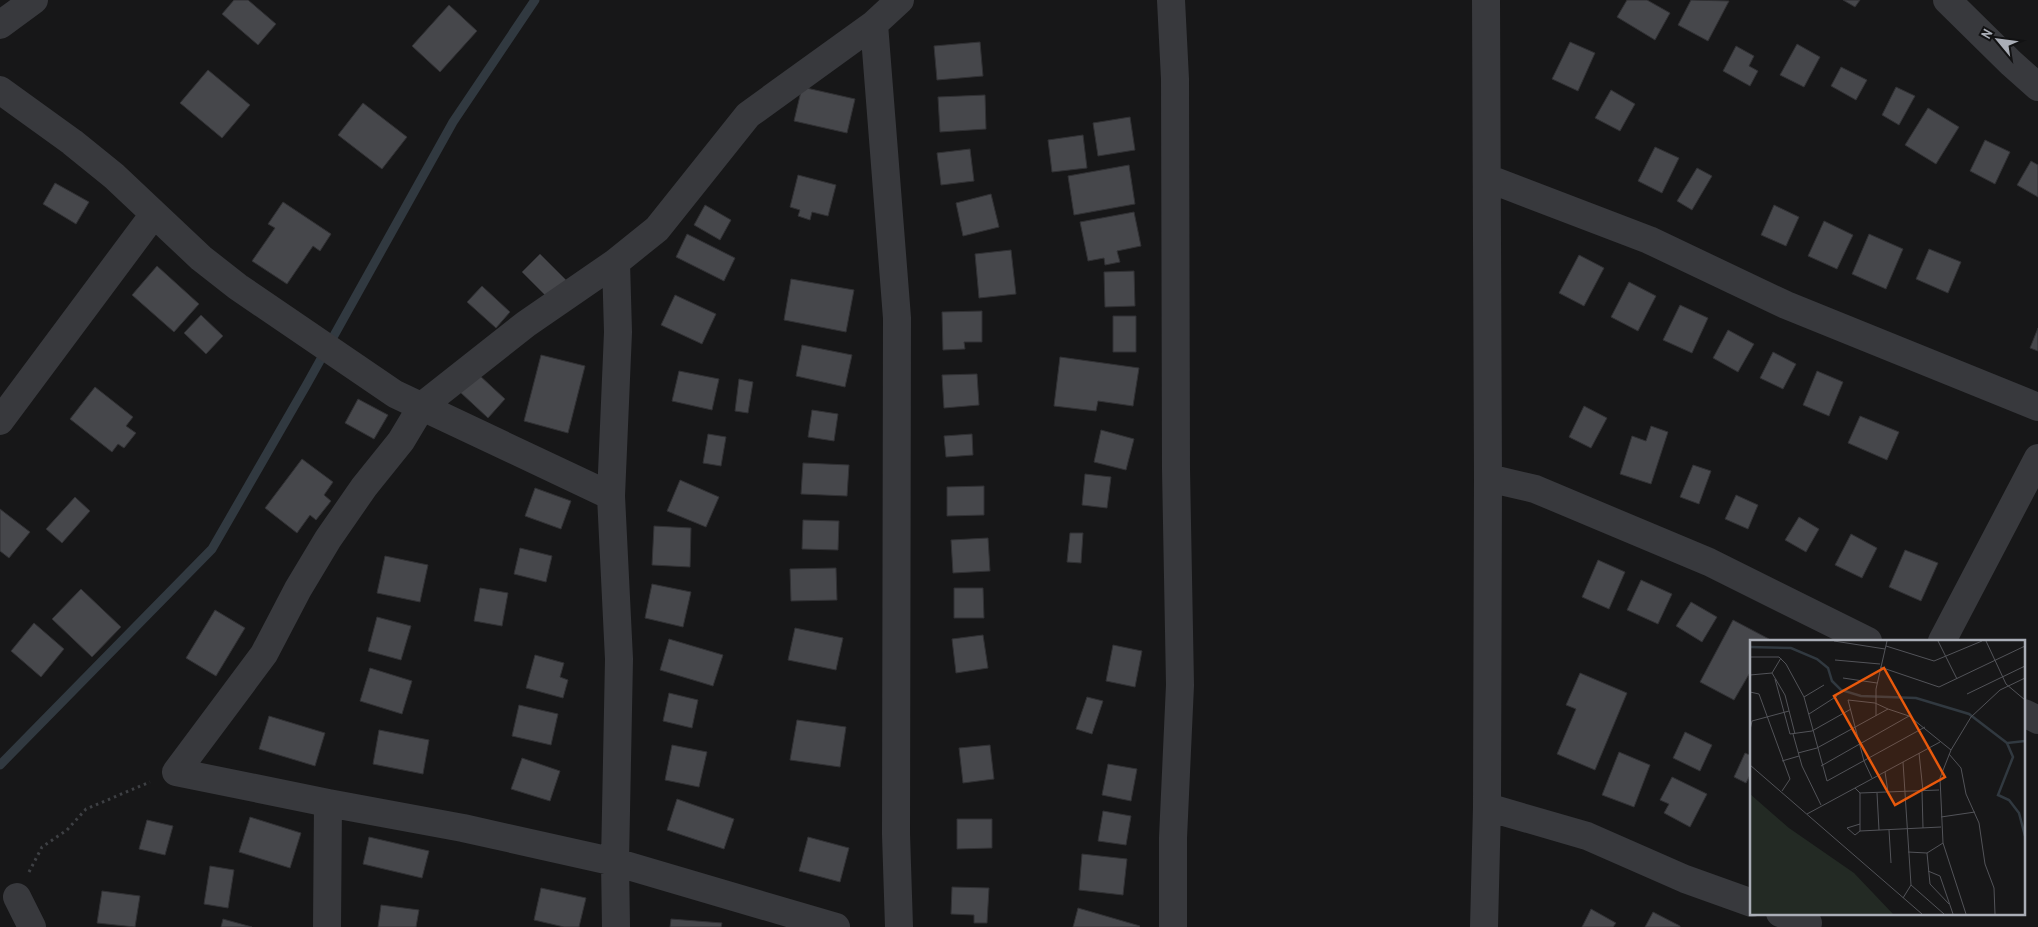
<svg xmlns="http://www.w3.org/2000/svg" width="2038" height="927" viewBox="0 0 2038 927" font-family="'Archivo Narrow',sans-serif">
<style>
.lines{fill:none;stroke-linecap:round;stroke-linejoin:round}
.stream{stroke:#313940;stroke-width:9}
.building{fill:#46474b;stroke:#313134}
.path{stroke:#3e4044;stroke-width:3;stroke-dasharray:2.5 4;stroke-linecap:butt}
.minor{stroke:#38393d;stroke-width:28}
.inset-river{fill:none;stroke:#313940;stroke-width:2.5}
.inset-road{fill:none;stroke:#525358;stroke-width:1}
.view{fill:#e8590c;fill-opacity:0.15;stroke:#e8590c;stroke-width:2.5}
.inset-edge{fill:none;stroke:#aaaeb7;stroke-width:2.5}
</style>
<rect width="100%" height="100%" fill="#171718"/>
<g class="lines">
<path class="stream" d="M 0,765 L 212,549 L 307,384 L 453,122 L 535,0"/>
</g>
<path class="building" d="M 234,0 L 248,0 L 276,24 L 258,45 L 222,14 Z
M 1627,0 L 1647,0 L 1670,13 L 1655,40 L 1617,17 Z
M 1691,0 L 1729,1 L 1708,41 L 1678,25 Z
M 1843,0 L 1860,0 L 1855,7 Z
M 449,5 L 477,31 L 440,72 L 412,46 Z
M 980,42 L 983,76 L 937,80 L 934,46 Z
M 1570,42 L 1595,53 L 1578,91 L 1552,79 Z
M 1797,44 L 1820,57 L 1804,87 L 1780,75 Z
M 1736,46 L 1754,56 L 1749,66 L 1758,71 L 1750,86 L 1723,71 Z
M 1841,67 L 1867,80 L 1856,100 L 1831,86 Z
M 208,70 L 250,105 L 222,138 L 180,103 Z
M 802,87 L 855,99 L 847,133 L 794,121 Z
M 1896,87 L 1915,96 L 1899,125 L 1882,115 Z
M 1611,90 L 1635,104 L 1620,131 L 1595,118 Z
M 985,95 L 986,129 L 940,132 L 938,97 Z
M 363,103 L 407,137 L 382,169 L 338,135 Z
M 1928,108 L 1959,127 L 1936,164 L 1905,145 Z
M 1130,117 L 1135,150 L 1098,156 L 1093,123 Z
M 1083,135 L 1087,168 L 1052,172 L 1048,140 Z
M 1985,140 L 2010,152 L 1995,184 L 1970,171 Z
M 1655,147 L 1679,158 L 1662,193 L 1638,181 Z
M 970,149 L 974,181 L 941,185 L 937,153 Z
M 2031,161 L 2038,165 L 2038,197 L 2017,185 Z
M 1129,165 L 1135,204 L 1074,215 L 1068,176 Z
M 1697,168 L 1712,176 L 1692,210 L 1677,201 Z
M 798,175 L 836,185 L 828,216 L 812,212 L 810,220 L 798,216 L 800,210 L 790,207 Z
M 55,183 L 89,202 L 76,224 L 43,204 Z
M 991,194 L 999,227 L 963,236 L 956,203 Z
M 283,202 L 331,234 L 320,251 L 313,246 L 287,284 L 252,261 L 275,228 L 268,224 Z
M 705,205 L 731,220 L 720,240 L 694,225 Z
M 1774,205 L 1799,217 L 1786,246 L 1761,235 Z
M 1134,212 L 1141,246 L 1117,251 L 1120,262 L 1105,265 L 1104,258 L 1088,261 L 1080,222 Z
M 1824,221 L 1853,235 L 1837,269 L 1808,256 Z
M 687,234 L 735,258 L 724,281 L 676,257 Z
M 1869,234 L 1903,249 L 1886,289 L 1852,274 Z
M 1929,249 L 1961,262 L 1948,293 L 1916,279 Z
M 1011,250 L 1016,294 L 979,298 L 975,254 Z
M 540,254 L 566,280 L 548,298 L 522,272 Z
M 1579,255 L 1604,268 L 1584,306 L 1559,293 Z
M 157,266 L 199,304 L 174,332 L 132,295 Z
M 1134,271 L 1135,306 L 1105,307 L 1104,272 Z
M 791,279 L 854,290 L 846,332 L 784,320 Z
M 1629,282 L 1656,296 L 1638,331 L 1611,317 Z
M 482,286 L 510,312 L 496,328 L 467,302 Z
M 675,295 L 716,314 L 702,344 L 661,325 Z
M 1680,305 L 1708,318 L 1692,353 L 1663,340 Z
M 982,311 L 982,342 L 964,342 L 965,349 L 943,350 L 942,312 Z
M 201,315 L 223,336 L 206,354 L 184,333 Z
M 1113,316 L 1136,316 L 1136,352 L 1113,352 Z
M 2038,328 L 2038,351 L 2030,348 Z
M 1728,330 L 1754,344 L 1738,372 L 1713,358 Z
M 802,345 L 852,355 L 845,387 L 796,376 Z
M 1773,352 L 1796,364 L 1783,389 L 1760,378 Z
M 541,355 L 585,366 L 568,433 L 524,421 Z
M 1060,357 L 1139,368 L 1133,406 L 1098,401 L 1096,411 L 1054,406 Z
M 679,371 L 719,379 L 712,410 L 672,401 Z
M 1817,371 L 1843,382 L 1829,416 L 1803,405 Z
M 478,374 L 505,399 L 488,418 L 460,392 Z
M 977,374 L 979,405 L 944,408 L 942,375 Z
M 739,379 L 753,382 L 748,413 L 735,411 Z
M 95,387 L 133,417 L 126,426 L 136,433 L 124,448 L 118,444 L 112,452 L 70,419 Z
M 358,399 L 388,415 L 374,439 L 345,423 Z
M 1584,406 L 1607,418 L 1591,448 L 1569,437 Z
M 812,410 L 838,414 L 834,441 L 808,437 Z
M 1860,416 L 1899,432 L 1887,460 L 1848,443 Z
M 1651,426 L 1668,432 L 1651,484 L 1620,474 L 1632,436 L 1646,441 Z
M 1101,430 L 1134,439 L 1126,470 L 1094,462 Z
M 708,434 L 726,437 L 721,466 L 703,463 Z
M 972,434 L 973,455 L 946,457 L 944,436 Z
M 302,459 L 333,482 L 324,495 L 331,501 L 316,520 L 310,515 L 297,533 L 265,508 Z
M 803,463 L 849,465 L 847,496 L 801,494 Z
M 1693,465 L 1711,471 L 1699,504 L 1680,497 Z
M 1085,474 L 1111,477 L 1107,508 L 1082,505 Z
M 680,480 L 719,497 L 706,527 L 667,511 Z
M 984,486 L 984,515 L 947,516 L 947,487 Z
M 535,488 L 571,501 L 561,529 L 525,516 Z
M 1736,495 L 1758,505 L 1748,529 L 1725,519 Z
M 75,497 L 90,511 L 62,543 L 46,529 Z
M 0,509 L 30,532 L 9,558 L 0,551 Z
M 1799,517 L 1819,529 L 1806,552 L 1785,540 Z
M 803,520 L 839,521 L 838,550 L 802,549 Z
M 654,526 L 691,528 L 690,567 L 652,565 Z
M 1070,533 L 1083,533 L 1081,563 L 1067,562 Z
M 1851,534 L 1877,548 L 1862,578 L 1835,565 Z
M 988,538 L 990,571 L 953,573 L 951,540 Z
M 520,548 L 552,556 L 546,582 L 514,574 Z
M 1905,550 L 1938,563 L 1921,601 L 1889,587 Z
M 385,556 L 428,565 L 420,602 L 377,593 Z
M 1598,560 L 1625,572 L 1609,609 L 1582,597 Z
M 836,568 L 837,600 L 791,601 L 790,569 Z
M 1641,580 L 1672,594 L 1658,624 L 1627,610 Z
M 652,584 L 691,592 L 683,627 L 645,618 Z
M 480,588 L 508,593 L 502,626 L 474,621 Z
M 954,588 L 983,588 L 984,618 L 954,618 Z
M 81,589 L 121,627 L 92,657 L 52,619 Z
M 1691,602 L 1717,617 L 1702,642 L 1676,626 Z
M 215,610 L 245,628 L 216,676 L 186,658 Z
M 377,617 L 411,626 L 401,660 L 368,651 Z
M 1733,620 L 1769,639 L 1768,641 L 1752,641 L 1752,669 L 1734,700 L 1700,682 Z
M 34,623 L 64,649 L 41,677 L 11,651 Z
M 795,628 L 843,638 L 836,670 L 788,660 Z
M 983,635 L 988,668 L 956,673 L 952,639 Z
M 669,639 L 723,655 L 713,686 L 660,670 Z
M 1113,645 L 1142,651 L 1135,687 L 1106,681 Z
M 535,655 L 564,663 L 560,677 L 568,680 L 563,698 L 526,688 Z
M 370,668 L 412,681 L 402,714 L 360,701 Z
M 1580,673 L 1627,693 L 1595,770 L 1557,754 L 1576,709 L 1566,705 Z
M 669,693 L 698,700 L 692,728 L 663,721 Z
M 1087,697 L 1103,701 L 1092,734 L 1076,729 Z
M 519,705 L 558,714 L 551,745 L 512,736 Z
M 269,716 L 325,733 L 315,766 L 259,749 Z
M 797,720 L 846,727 L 840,767 L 790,760 Z
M 379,730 L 429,740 L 423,774 L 373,764 Z
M 1685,732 L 1712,745 L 1700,771 L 1673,758 Z
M 672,745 L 707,752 L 699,787 L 665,780 Z
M 990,745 L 994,779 L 963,783 L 959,748 Z
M 1619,752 L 1650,765 L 1634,807 L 1602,795 Z
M 1745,753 L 1752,756 L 1752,771 L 1746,783 L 1734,777 Z
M 522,758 L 560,771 L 550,801 L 511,789 Z
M 1108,764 L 1137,769 L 1131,801 L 1102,795 Z
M 1672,777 L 1707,794 L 1690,827 L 1664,813 L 1669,804 L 1660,800 Z
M 677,799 L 734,819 L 724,849 L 667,830 Z
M 1103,811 L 1131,816 L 1126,845 L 1098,841 Z
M 250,817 L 301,833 L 290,868 L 239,852 Z
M 957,819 L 992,819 L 992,848 L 957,849 Z
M 147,820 L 173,826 L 165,855 L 139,849 Z
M 369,837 L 429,851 L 422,878 L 363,864 Z
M 808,837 L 849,848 L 840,882 L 799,871 Z
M 1082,854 L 1127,859 L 1123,895 L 1079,890 Z
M 210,866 L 234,870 L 228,908 L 204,904 Z
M 952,887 L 989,888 L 987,923 L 974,923 L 974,915 L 951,914 Z
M 541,888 L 586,898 L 579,927 L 564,927 L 534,920 Z
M 102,891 L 140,896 L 135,927 L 97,923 Z
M 381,905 L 419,910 L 416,927 L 378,927 Z
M 1078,908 L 1140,926 L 1139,927 L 1073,927 Z
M 1591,909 L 1616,923 L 1613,927 L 1582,927 Z
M 1653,912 L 1680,926 L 1680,927 L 1645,927 Z
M 223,919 L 252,927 L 221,927 Z
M 671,919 L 722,923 L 721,927 L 670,927 Z"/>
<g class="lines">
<path class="path" d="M 29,872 L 42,847 L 67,830 L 86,809 L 150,782"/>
<path class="minor" d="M 1171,0 L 1175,79 L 1176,469 L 1180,685 L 1173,838 L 1173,927
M 1947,0 L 2011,63 L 2038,87
M 0,25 L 34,0
M 0,90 L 72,142 L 114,176 L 201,258 L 238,287 L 395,394 L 611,496
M 1487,178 L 1649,240 L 1786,305 L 2038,407
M 616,262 L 526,324 L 422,406 L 401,441 L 364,487 L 328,539 L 298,589 L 264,654 L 176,772 L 328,803 L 463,828 L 615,862 L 836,927
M 0,421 L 154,214
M 1488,478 L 1535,489 L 1709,562 L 1868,641
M 1942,641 L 2038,458
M 2024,713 L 2038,720
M 1487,807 L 1587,836 L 1685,879 L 1752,903
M 17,897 L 32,927
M 1780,913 L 1808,923
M 327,927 L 328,803
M 616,927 L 615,862 L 619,659 L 611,496 L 618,332 L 616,262 L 657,229 L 748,115 L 874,24
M 899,927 L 896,834 L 897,318 L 874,24 L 900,0
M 1484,927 L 1487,807 L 1488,478 L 1486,0"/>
</g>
<g transform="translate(1750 640)">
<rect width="275" height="275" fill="#171718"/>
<path d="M 0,154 L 39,188 L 104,233 L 143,274 L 0,274 Z" fill="#232a24"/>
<path class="inset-river" d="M 0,7 L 41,8 L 67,19 L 78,28 L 82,41 L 91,50 L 111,56 L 166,58 L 219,74 L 257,103M 275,101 L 257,103 L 263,117 L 248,155 L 259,160 L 269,173 L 275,196"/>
<path class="inset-road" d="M 84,1 L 135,9M 188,1 L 207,39M 236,1 L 256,44 L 275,60M 136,6 L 184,21 L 232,1M 0,17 L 29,17 L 36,24 L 54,57 L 77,141 L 175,87M 85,20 L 130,24M 130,27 L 189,47 L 275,6M 22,33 L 35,55 L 45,94M 0,35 L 22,33 L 31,18M 93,38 L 127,43M 25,39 L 40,94 L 62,91 L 101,69M 0,52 L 9,54 L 40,139 L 32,151M 217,54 L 275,26M 54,57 L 74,45M 59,74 L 87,56M 126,76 L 126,49 L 137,1M 0,90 L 2,81 L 39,71M 43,94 L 52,126 L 71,165M 48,113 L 67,108 L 138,69 L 159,76M 169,113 L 173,151M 199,114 L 211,128 L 216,154 L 229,183 L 235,224 L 244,248 L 245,274M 32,121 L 49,116M 153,122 L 161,245 L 153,258M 0,125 L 172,274M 71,126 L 159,76 L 201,110M 135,132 L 138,152M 122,138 L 114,121 L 98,60 L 125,63 L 138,69M 105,148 L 110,153 L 189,150M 172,151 L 173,188M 110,153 L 110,191M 127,153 L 129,190M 57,174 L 190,102M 191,177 L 225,172M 110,184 L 97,188 L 105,195 L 110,191 L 191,187M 139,190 L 141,223M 158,212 L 177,213 L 193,203M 177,213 L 180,244 L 199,264M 178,231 L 190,236 L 203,274M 161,245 L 194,274M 216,274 L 193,203 L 190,138 L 201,110 L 221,77 L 250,50 L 275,38"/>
<path class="view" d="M 134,28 L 195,137 L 145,165 L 84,56 Z"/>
<rect width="275" height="275" class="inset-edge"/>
</g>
<g transform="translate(1998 40) rotate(299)" stroke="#121213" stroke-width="4" paint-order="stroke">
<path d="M0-4L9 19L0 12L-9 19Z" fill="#aaaeb7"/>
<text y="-8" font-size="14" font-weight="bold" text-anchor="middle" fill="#aaaeb7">N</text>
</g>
</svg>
